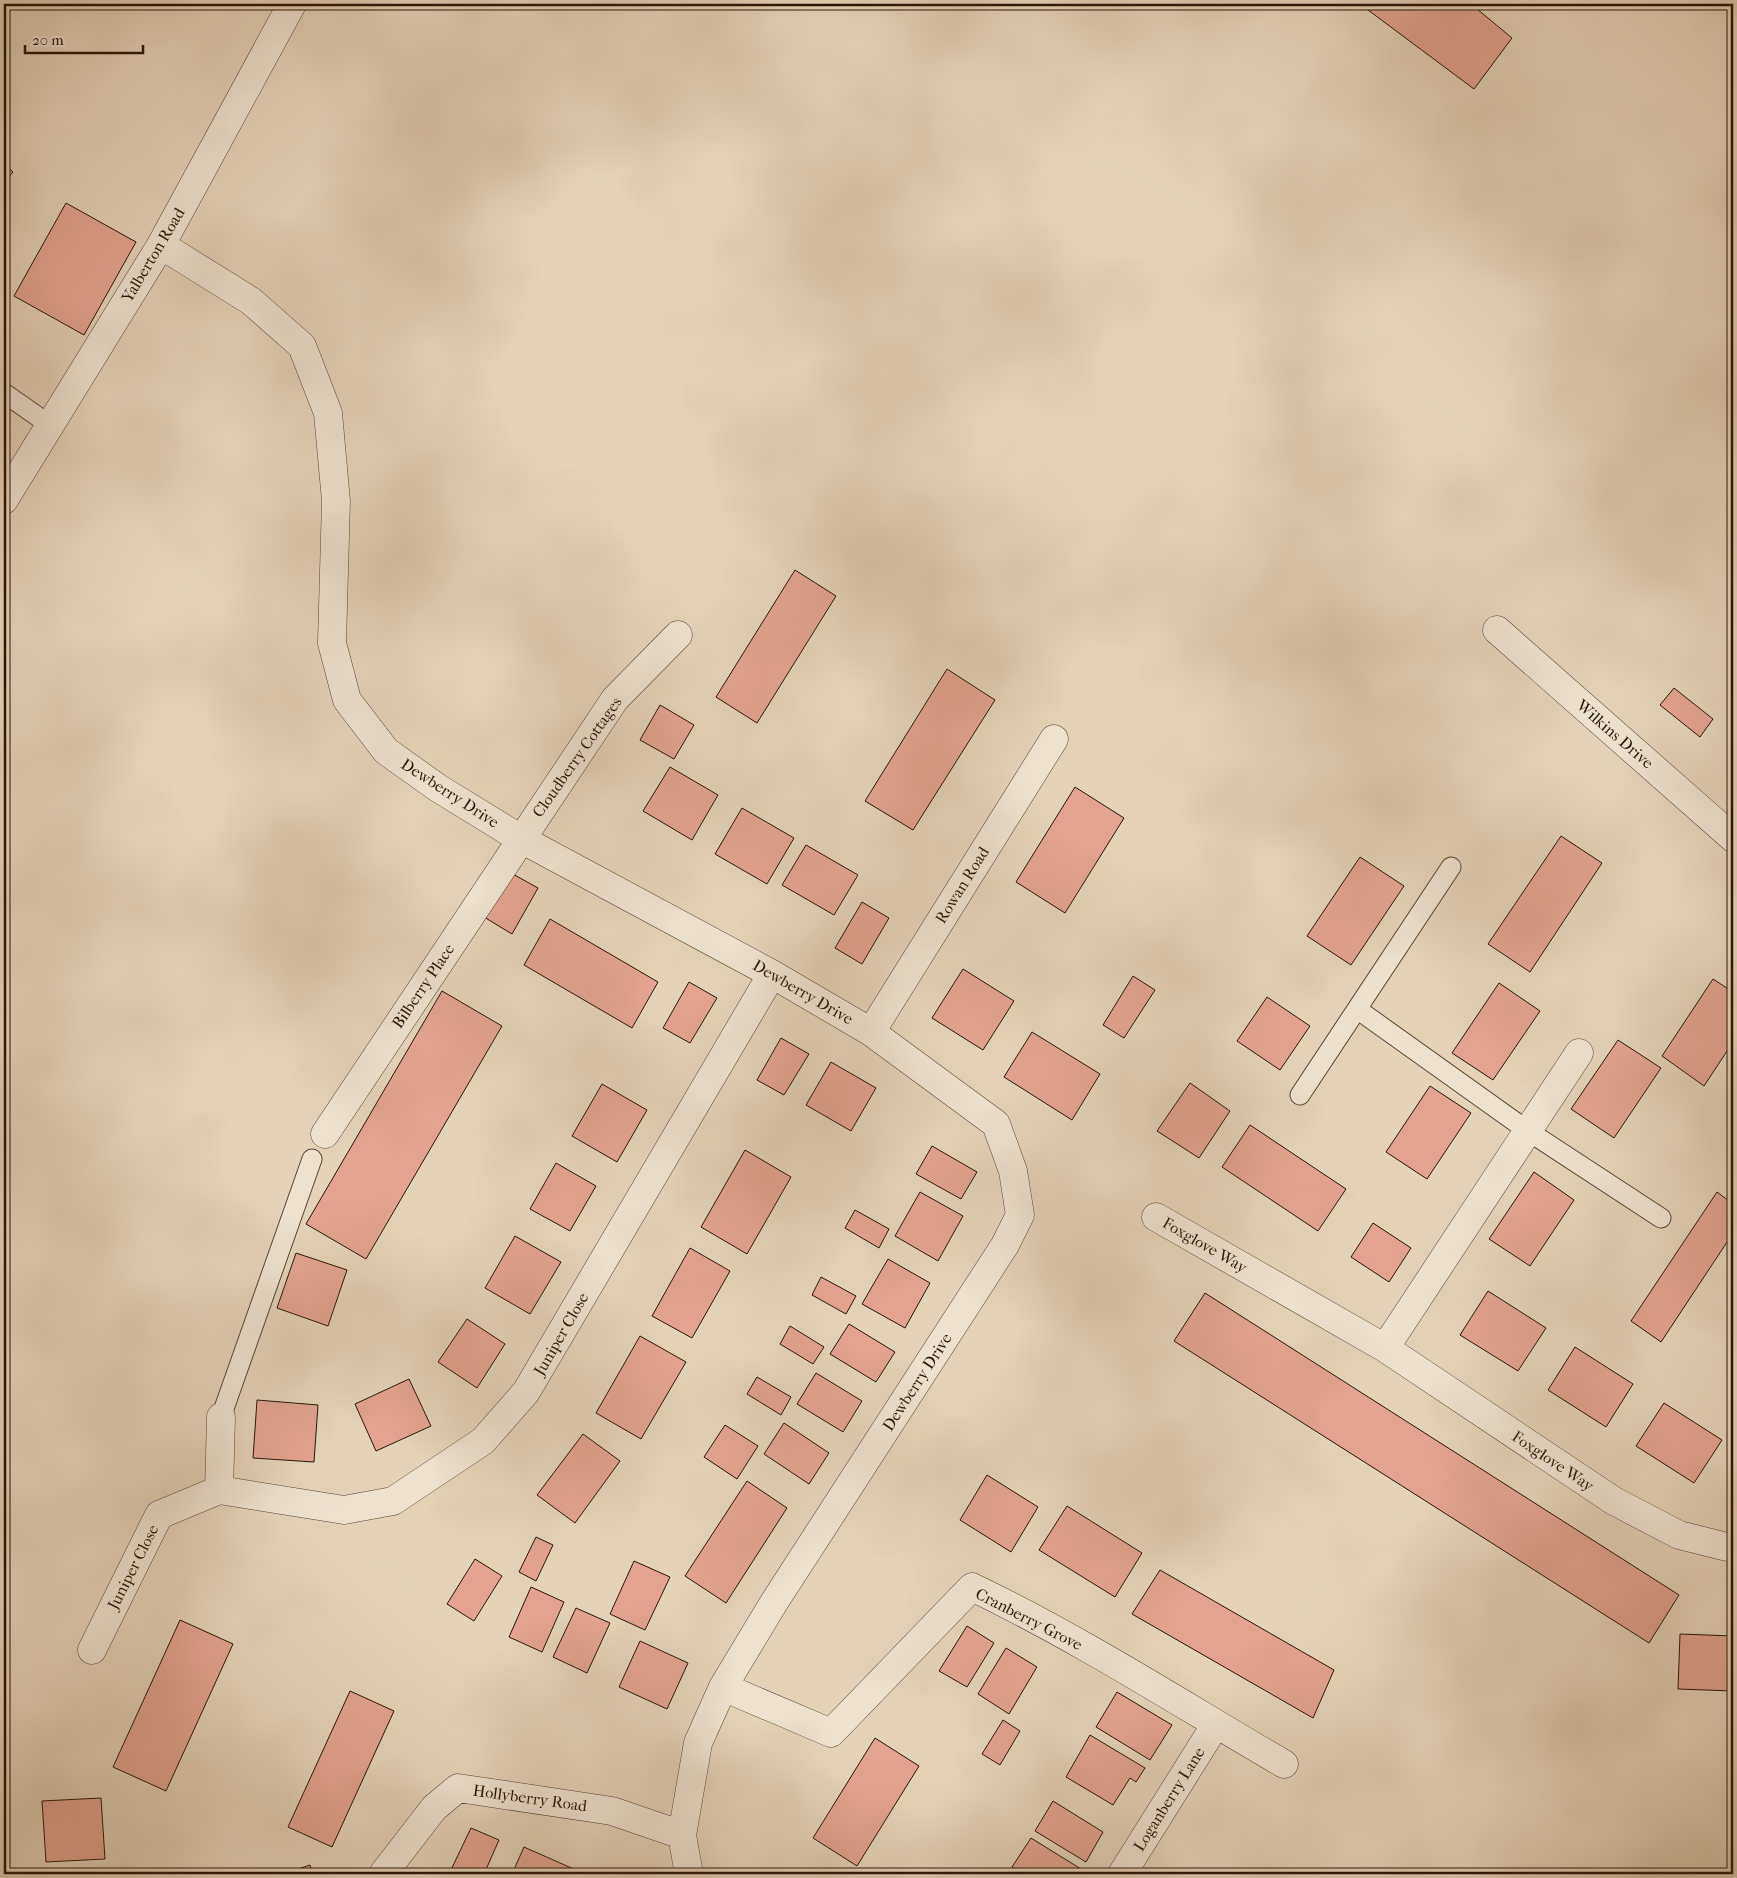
<svg xmlns="http://www.w3.org/2000/svg" width="1737" height="1878" viewBox="0 0 1737 1878" font-family="'IM FELL French Canon',serif">
<style>
.building{fill:#e3a38e;stroke:#281407}
.lines{fill:none;stroke-linecap:round;stroke-linejoin:round}
.service-casing{stroke:#574433;stroke-width:21}
.minor-casing{stroke:#574433;stroke-width:29}
.service{stroke:#ede2d0;stroke-width:19}
.minor{stroke:#ede2d0;stroke-width:28}
.labels{text-anchor:middle;dominant-baseline:central;stroke-width:4.5;stroke-linejoin:round;paint-order:stroke}
.street-label{font-size:16px;fill:#281407;stroke:#ede2d0}
</style>
<rect width="100%" height="100%" fill="#e4d3b7"/>
<filter id="stains"><feTurbulence type="fractalNoise" baseFrequency=".004" numOctaves="4"/><feColorMatrix values="0 0 0 0 .2 0 0 0 0 .09 0 0 0 0 .02 0 0 0 .5 -.17"/></filter>
<radialGradient id="worn" r=".72"><stop offset=".6" stop-color="#630" stop-opacity="0"/><stop offset="1" stop-color="#630" stop-opacity=".3"/></radialGradient>
<path class="building" d="M 1360,4 L 1471,4 L 1512,38 L 1474,89 Z
M 4,164 L 13,172 L 4,183 Z
M 66,203 L 136,242 L 84,335 L 14,296 Z
M 795,570 L 836,596 L 757,723 L 716,697 Z
M 947,669 L 995,700 L 913,830 L 865,801 Z
M 1674,688 L 1713,719 L 1700,737 L 1660,705 Z
M 660,705 L 694,725 L 674,759 L 640,740 Z
M 1733,716 L 1733,729 L 1727,724 Z
M 670,767 L 718,795 L 692,840 L 643,811 Z
M 1075,787 L 1124,818 L 1065,913 L 1016,882 Z
M 742,808 L 794,838 L 767,884 L 715,854 Z
M 1561,836 L 1602,863 L 1530,972 L 1488,944 Z
M 806,845 L 858,875 L 834,915 L 782,885 Z
M 1360,857 L 1404,886 L 1351,965 L 1307,936 Z
M 511,873 L 538,888 L 512,934 L 484,917 Z
M 862,902 L 889,918 L 862,964 L 835,948 Z
M 550,919 L 658,982 L 632,1028 L 524,965 Z
M 963,969 L 1014,1001 L 983,1050 L 932,1018 Z
M 1133,976 L 1155,990 L 1124,1038 L 1103,1025 Z
M 1713,979 L 1733,992 L 1733,1042 L 1704,1086 L 1662,1056 Z
M 689,982 L 717,998 L 690,1043 L 663,1028 Z
M 1499,983 L 1540,1011 L 1493,1080 L 1452,1053 Z
M 442,991 L 502,1026 L 366,1259 L 306,1224 Z
M 1267,997 L 1310,1026 L 1280,1070 L 1237,1041 Z
M 1032,1032 L 1100,1074 L 1072,1120 L 1004,1077 Z
M 781,1038 L 809,1054 L 784,1095 L 757,1080 Z
M 1618,1040 L 1661,1068 L 1614,1138 L 1571,1109 Z
M 831,1062 L 876,1088 L 851,1131 L 806,1105 Z
M 1190,1083 L 1230,1111 L 1199,1158 L 1157,1131 Z
M 602,1084 L 647,1110 L 617,1162 L 572,1136 Z
M 1430,1086 L 1471,1113 L 1427,1179 L 1386,1152 Z
M 1250,1125 L 1346,1189 L 1318,1231 L 1222,1167 Z
M 932,1146 L 977,1172 L 961,1199 L 916,1174 Z
M 745,1150 L 791,1177 L 747,1254 L 701,1227 Z
M 556,1163 L 596,1186 L 570,1231 L 530,1209 Z
M 1534,1172 L 1574,1200 L 1530,1266 L 1489,1239 Z
M 920,1192 L 963,1216 L 938,1261 L 895,1236 Z
M 1717,1192 L 1733,1204 L 1733,1233 L 1661,1342 L 1631,1321 Z
M 855,1210 L 889,1229 L 879,1248 L 845,1228 Z
M 1373,1223 L 1411,1248 L 1389,1282 L 1351,1257 Z
M 515,1236 L 561,1262 L 530,1314 L 485,1288 Z
M 690,1248 L 730,1271 L 692,1338 L 652,1316 Z
M 296,1253 L 347,1270 L 328,1326 L 277,1308 Z
M 888,1259 L 930,1283 L 905,1328 L 862,1304 Z
M 821,1277 L 856,1296 L 846,1314 L 812,1295 Z
M 1488,1291 L 1546,1328 L 1518,1371 L 1460,1335 Z
M 1205,1293 L 1679,1595 L 1649,1643 L 1174,1341 Z
M 467,1319 L 505,1344 L 477,1388 L 438,1362 Z
M 849,1324 L 895,1352 L 876,1382 L 830,1354 Z
M 790,1326 L 824,1347 L 813,1364 L 780,1344 Z
M 640,1336 L 686,1362 L 641,1439 L 596,1413 Z
M 1575,1347 L 1633,1384 L 1606,1427 L 1548,1390 Z
M 816,1373 L 862,1401 L 843,1432 L 797,1404 Z
M 757,1377 L 791,1397 L 781,1415 L 747,1394 Z
M 409,1379 L 431,1426 L 376,1451 L 355,1404 Z
M 257,1400 L 318,1405 L 314,1462 L 253,1458 Z
M 1664,1403 L 1722,1440 L 1694,1483 L 1636,1446 Z
M 784,1423 L 829,1453 L 809,1484 L 764,1454 Z
M 725,1425 L 758,1446 L 737,1479 L 704,1457 Z
M 583,1434 L 620,1461 L 575,1523 L 537,1495 Z
M 987,1475 L 1038,1507 L 1011,1552 L 960,1520 Z
M 747,1481 L 787,1508 L 726,1603 L 685,1576 Z
M 1067,1506 L 1142,1553 L 1115,1597 L 1039,1550 Z
M 536,1537 L 553,1545 L 536,1581 L 519,1572 Z
M 475,1559 L 502,1576 L 474,1621 L 447,1604 Z
M 634,1561 L 670,1577 L 645,1630 L 610,1614 Z
M 1160,1570 L 1334,1670 L 1313,1718 L 1132,1614 Z
M 531,1587 L 564,1602 L 542,1652 L 509,1637 Z
M 576,1608 L 610,1623 L 587,1673 L 553,1657 Z
M 180,1620 L 233,1644 L 166,1791 L 113,1767 Z
M 967,1626 L 994,1643 L 967,1687 L 939,1671 Z
M 1680,1634 L 1733,1636 L 1733,1691 L 1678,1689 Z
M 640,1641 L 688,1663 L 667,1709 L 619,1687 Z
M 1006,1648 L 1037,1667 L 1009,1714 L 978,1694 Z
M 350,1691 L 394,1711 L 332,1847 L 288,1827 Z
M 1117,1692 L 1172,1725 L 1150,1760 L 1096,1727 Z
M 1003,1720 L 1020,1731 L 1000,1765 L 982,1754 Z
M 1090,1735 L 1145,1768 L 1136,1782 L 1130,1778 L 1113,1805 L 1066,1777 Z
M 875,1738 L 919,1766 L 857,1866 L 813,1838 Z
M 101,1798 L 105,1859 L 46,1862 L 42,1801 Z
M 1053,1801 L 1103,1832 L 1086,1862 L 1035,1831 Z
M 471,1828 L 499,1840 L 484,1874 L 449,1874 Z
M 1031,1838 L 1081,1869 L 1078,1874 L 1024,1874 L 1012,1867 Z
M 524,1847 L 585,1874 L 512,1874 Z
M 310,1865 L 313,1874 L 284,1874 Z"/>
<g class="lines">
<g class="service-casing">
<path id="service" d="M 4,393 L 50,425
M 1357,1009 L 1528,1131 L 1661,1218
M 1300,1095 L 1451,867
M 221,1417 L 312,1159"/>
</g>
<g class="minor-casing">
<path id="minor" d="M 161,245 L 251,301 L 302,346 L 328,413 L 336,501 L 332,643 L 347,700 L 386,751 L 438,788 L 521,839 L 772,974 L 871,1032 L 996,1124 L 1013,1171 L 1020,1215 L 1005,1245 L 773,1604 L 723,1687 L 698,1743 L 682,1835 L 689,1874
M 4,500 L 161,245 L 292,4
M 1497,630 L 1733,838
M 871,1032 L 1054,739
M 325,1134 L 615,699 L 678,635
M 1156,1217 L 1385,1348 L 1614,1501 L 1679,1535 L 1727,1547 L 1733,1545
M 1385,1348 L 1579,1053
M 221,1417 L 219,1490 L 344,1510 L 393,1501 L 483,1441 L 526,1392 L 772,974
M 92,1650 L 159,1515 L 219,1490
M 723,1687 L 831,1733 L 972,1587 C 1080,1639 1181,1704 1284,1764
M 383,1874 L 434,1808 L 458,1788 L 612,1811 L 682,1835
M 1122,1874 L 1216,1724"/>
</g>
<use href="#service" class="service"/>
<use href="#minor" class="minor"/>
</g>
<g class="labels">
<g class="street-label">
<text transform="translate(153 255) rotate(-59)">Yalberton Road</text>
<text transform="translate(1615 734) rotate(41)">Wilkins Drive</text>
<text transform="translate(577 757) rotate(-55)">Cloudberry Cottages</text>
<text transform="translate(450 793) rotate(33)">Dewberry Drive</text>
<text transform="translate(962 885) rotate(-58)">Rowan Road</text>
<text transform="translate(423 986) rotate(-56)">Bilberry Place</text>
<text transform="translate(803 992) rotate(30)">Dewberry Drive</text>
<text transform="translate(1205 1245) rotate(30)">Foxglove Way</text>
<text transform="translate(561 1334) rotate(-60)">Juniper Close</text>
<text transform="translate(917 1382) rotate(-57)">Dewberry Drive</text>
<text transform="translate(1553 1461) rotate(34)">Foxglove Way</text>
<text transform="translate(133 1567) rotate(-63)">Juniper Close</text>
<text transform="translate(1029 1619) rotate(27)">Cranberry Grove</text>
<text transform="translate(530 1798) rotate(8)">Hollyberry Road</text>
<text transform="translate(1169 1799) rotate(-58)">Loganberry Lane</text>
</g>
</g>
<rect width="1737" height="1878" fill="none" stroke="#e4d3b7" stroke-width="20"/>
<rect x="5" y="5" width="1727" height="1868" fill="none" stroke="#281407" stroke-width="2.5"/>
<rect x="10" y="10" width="1717" height="1858" fill="none" stroke="#281407"/>
<path d="M25 45v8h118v-8" fill="none" stroke="#281407" stroke-width="2.5"/>
<text x="32" y="45" font-size="15" fill="#281407" stroke="#ede2d0" stroke-width="4" paint-order="stroke">20 m</text>
<rect width="100%" height="100%" filter="url(#stains)"/>
<rect width="100%" height="100%" fill="url(#worn)"/>
</svg>
